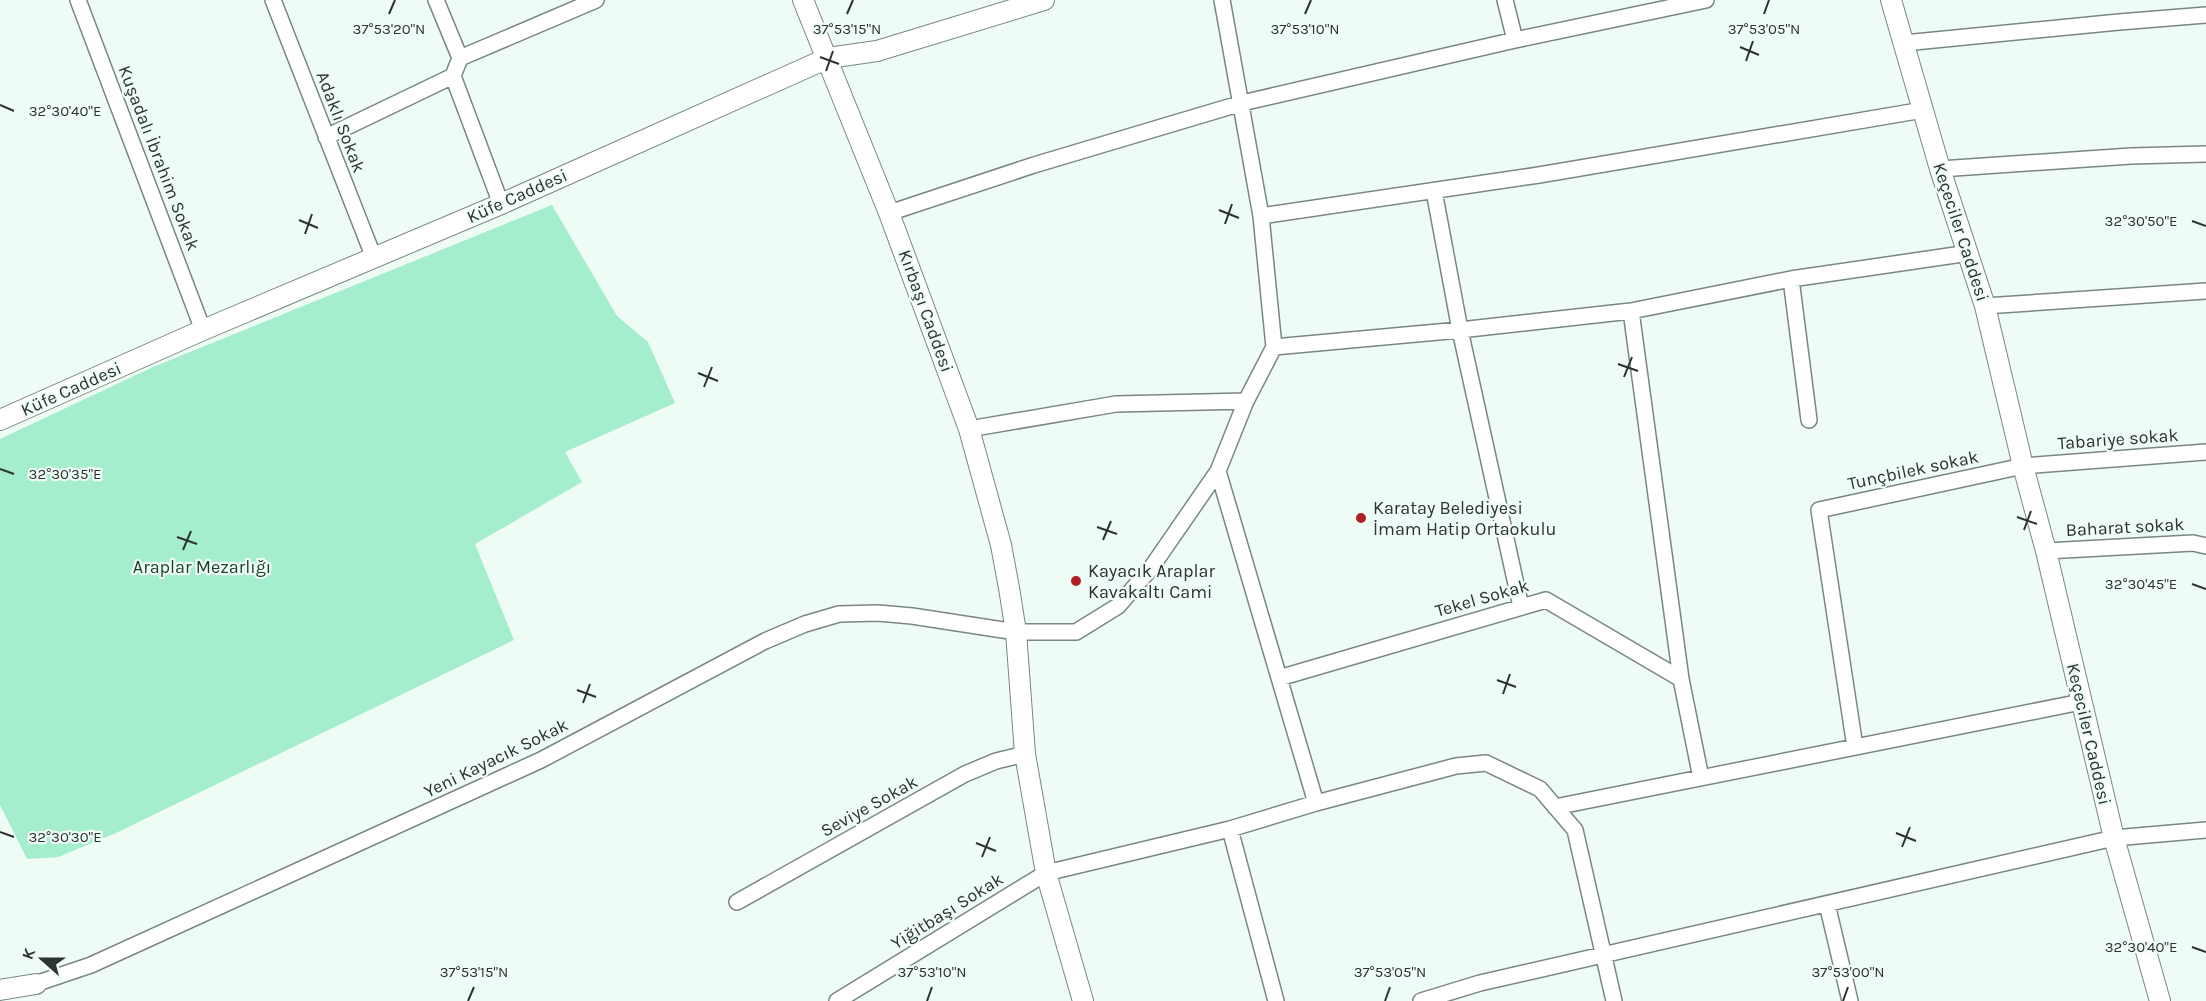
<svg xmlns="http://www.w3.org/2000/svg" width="2206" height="1001" viewBox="0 0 2206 1001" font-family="Karla,sans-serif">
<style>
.green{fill:#a4edcd}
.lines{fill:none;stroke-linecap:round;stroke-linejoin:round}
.minor-casing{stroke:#7a8781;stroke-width:18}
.tertiary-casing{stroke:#7a8781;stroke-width:22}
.minor{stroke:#fff;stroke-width:15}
.tertiary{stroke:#fff;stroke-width:20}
.ticks{fill:none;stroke:#2d3330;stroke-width:2}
.poi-dot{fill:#b11f25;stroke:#eefcf5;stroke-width:2}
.labels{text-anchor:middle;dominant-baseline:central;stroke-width:4.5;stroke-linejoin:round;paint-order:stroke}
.street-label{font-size:18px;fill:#2d3330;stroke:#eefcf5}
.poi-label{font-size:18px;fill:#2d3330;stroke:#eefcf5;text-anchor:start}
.park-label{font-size:18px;fill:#1a3d2f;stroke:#eefcf5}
.ticks-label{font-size:15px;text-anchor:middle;fill:#2d3330;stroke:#eefcf5;stroke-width:4.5;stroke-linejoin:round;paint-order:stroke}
</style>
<rect width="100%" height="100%" fill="#eefcf5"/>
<path class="green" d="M 552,205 L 617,316 L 648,342 L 675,403 L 565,452 L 582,482 L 475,544 L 514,640 L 116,833 L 58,857 L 27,859 L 0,805 L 0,439 L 153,367 Z"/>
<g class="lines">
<g class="minor-casing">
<path id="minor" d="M 78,0 L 203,330
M 273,0 L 374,258
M 436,0 L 460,58 L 453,76 L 501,204
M 1505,0 L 1515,40
M 1904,43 L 2119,22 L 2206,15
M 460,58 L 596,0
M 326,137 L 453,76
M 1940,169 L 2131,156 L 2206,154
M 1434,191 L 1460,330 L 1521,607
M 889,213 L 1034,165 L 1242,103 L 1515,40 L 1706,0
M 1261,216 L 1539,175 L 1923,110
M 1791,279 L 1809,420
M 1985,306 L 2206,291
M 1631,311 L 1681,679 L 1701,778
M 1274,347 L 1460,330 L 1631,311 L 1791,279 L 1969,253
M 969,429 L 1116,404 L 1246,401
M 1218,471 L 1316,803
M 2046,551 L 2193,543 L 2206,546
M 1279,678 L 1546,600 L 1681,679
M 1855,747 L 1819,510 L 2023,466 L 2206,452
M 1555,807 L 2081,702
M 1230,829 L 1276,1001
M 737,902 L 965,774 L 996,761 L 1025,754
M 1827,904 L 1850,1001
M 26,987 L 91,965 L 541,760 L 765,641 L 805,624 L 839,614 L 878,613 L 912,616 L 1016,632 L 1076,632 L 1118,606 L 1151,568 L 1218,471 L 1246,401 L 1274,347 L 1261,216 L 1222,0
M 837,1001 L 1046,873 L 1230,829 L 1316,803 L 1456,766 L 1486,763 L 1540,789 L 1575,830 L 1614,1001
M 1421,1001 L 1480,983 L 2114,838 L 2206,830"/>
</g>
<g class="tertiary-casing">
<path id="tertiary" d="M 803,0 L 889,213 L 969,429 L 1001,545 L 1009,588 L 1016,632 L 1025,754 L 1046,873 L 1083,1001
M 1891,0 L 1940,169 L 1985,306 L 2023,466 L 2046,551 L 2114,838 L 2160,1001
M 0,420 L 203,330 L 501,204 L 828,58 L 877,51 L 1044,0
M 0,990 L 36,984"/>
</g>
<use href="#minor" class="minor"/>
<use href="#tertiary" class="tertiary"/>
</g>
<path class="ticks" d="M 389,14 L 395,0M 847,14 L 853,0M 1305,14 L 1311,0M 1764,14 L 1769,0M 1740,47 L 1759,55M 820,57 L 839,64M 1746,61 L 1753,41M 826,71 L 833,51M 0,105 L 14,111M 1219,210 L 1239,218M 299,220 L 318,228M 2192,221 L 2206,226M 1225,224 L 1232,204M 305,234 L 312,214M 1618,364 L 1638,371M 698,373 L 718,381M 1624,377 L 1632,357M 704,387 L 712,367M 0,469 L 14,474M 2017,517 L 2037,524M 1097,527 L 1117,534M 2024,530 L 2031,511M 177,537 L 197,544M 1103,540 L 1111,521M 183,550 L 191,531M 2192,584 L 2206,589M 1497,680 L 1516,687M 577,690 L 596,697M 1503,694 L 1510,674M 583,703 L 590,684M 0,832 L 14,837M 1896,833 L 1916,841M 976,843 L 996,851M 1902,847 L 1910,827M 982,857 L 990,837M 2192,947 L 2206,952M 468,1001 L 474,987M 927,1001 L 932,987M 1385,1001 L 1390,987M 1843,1001 L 1848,987"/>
<g class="poi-dot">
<circle cx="1361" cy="518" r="6"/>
<circle cx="1076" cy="581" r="6"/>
</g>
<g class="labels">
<g class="street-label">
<text transform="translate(341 122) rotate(69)">Adaklı Sokak</text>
<text transform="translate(159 158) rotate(69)">Kuşadalı İbrahim Sokak</text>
<text transform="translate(517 196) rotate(-24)">Küfe Caddesi</text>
<text transform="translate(1961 232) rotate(72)">Keçeciler Caddesi</text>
<text transform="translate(926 311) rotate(70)">Kırbaşı Caddesi</text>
<text transform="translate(71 389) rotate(-24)">Küfe Caddesi</text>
<text transform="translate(2118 439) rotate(-4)">Tabariye sokak</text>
<text transform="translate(1913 470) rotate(-12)">Tunçbilek sokak</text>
<text transform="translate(2125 527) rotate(-3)">Baharat sokak</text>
<text transform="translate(1482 598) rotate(-16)">Tekel Sokak</text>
<text transform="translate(2089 734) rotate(77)">Keçeciler Caddesi</text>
<text transform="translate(496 758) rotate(-26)">Yeni Kayacık Sokak</text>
<text transform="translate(869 806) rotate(-29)">Seviye Sokak</text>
<text transform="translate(947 911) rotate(-32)">Yiğitbaşı Sokak</text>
</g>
<g class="poi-label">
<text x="1373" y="508">Karatay Belediyesi<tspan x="1373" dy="21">İmam Hatip Ortaokulu</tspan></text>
<text x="1088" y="571">Kayacık Araplar<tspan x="1088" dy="21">Kavakaltı Cami</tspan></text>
</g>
<g class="park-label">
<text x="202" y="567">Araplar Mezarlığı</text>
</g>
</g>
<g class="ticks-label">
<text x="389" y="34">37°53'20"N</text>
<text x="847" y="34">37°53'15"N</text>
<text x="1305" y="34">37°53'10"N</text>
<text x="1764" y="34">37°53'05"N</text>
<text x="65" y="116">32°30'40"E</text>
<text x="2141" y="226">32°30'50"E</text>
<text x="65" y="479">32°30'35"E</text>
<text x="2141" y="589">32°30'45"E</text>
<text x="65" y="842">32°30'30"E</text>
<text x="2141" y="952">32°30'40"E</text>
<text x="474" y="977">37°53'15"N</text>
<text x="932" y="977">37°53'10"N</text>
<text x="1390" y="977">37°53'05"N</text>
<text x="1848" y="977">37°53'00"N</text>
</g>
<g transform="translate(42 959) rotate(291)" stroke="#eefcf5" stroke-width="4.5" paint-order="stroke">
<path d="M0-4.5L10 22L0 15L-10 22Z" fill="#2d3330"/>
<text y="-9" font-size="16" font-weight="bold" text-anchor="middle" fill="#2d3330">K</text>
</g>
</svg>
